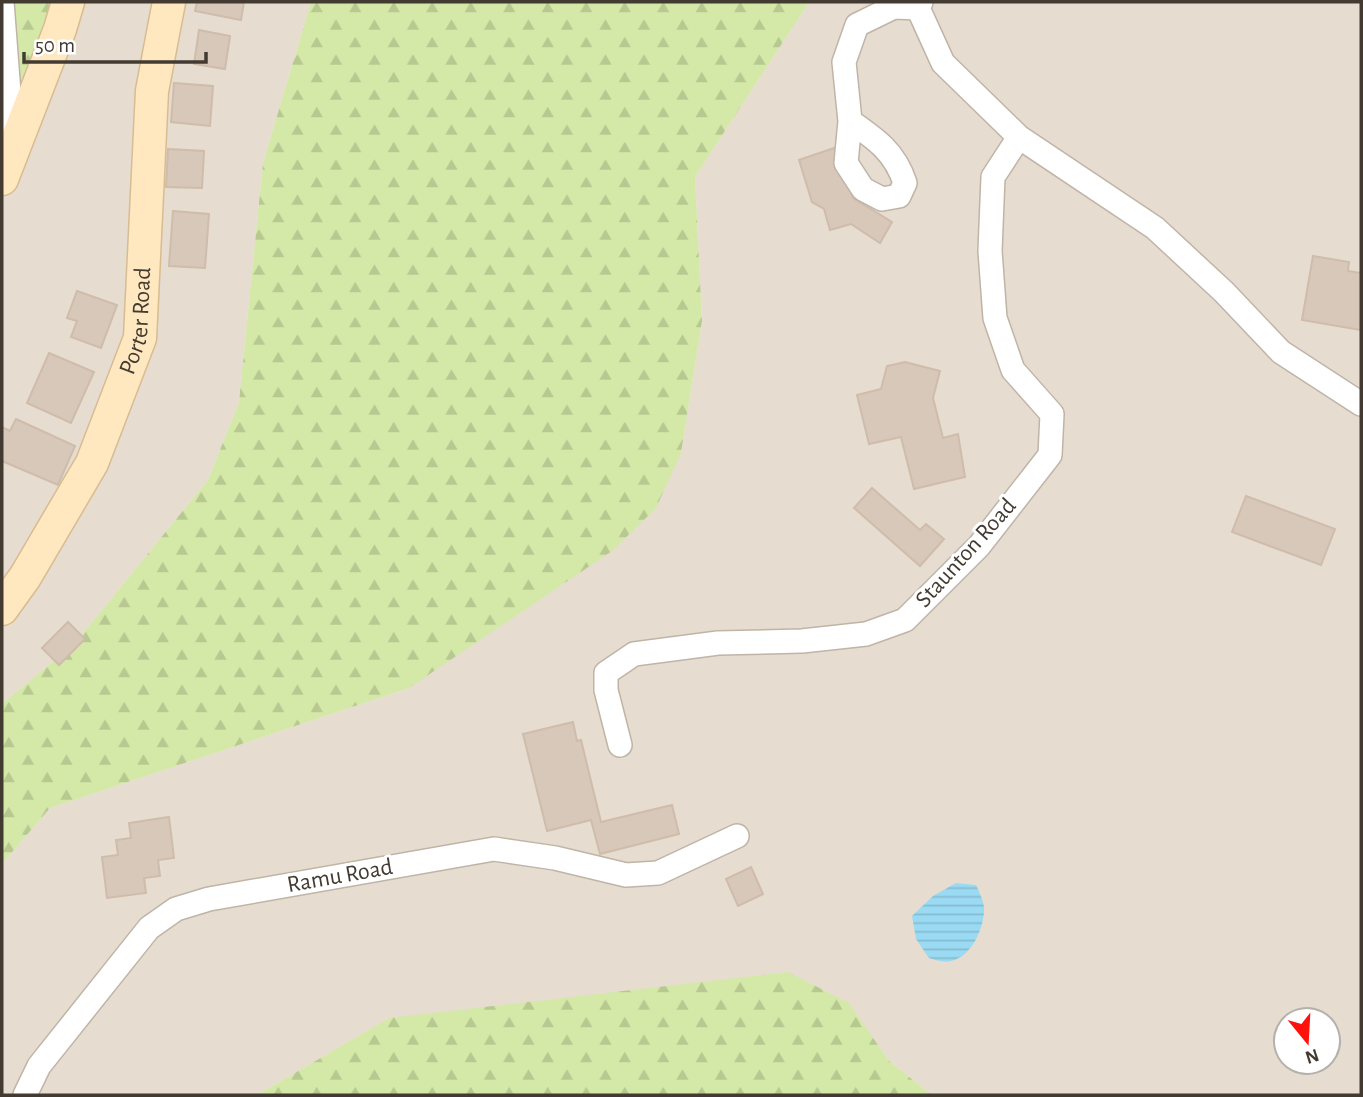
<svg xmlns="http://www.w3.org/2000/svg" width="1363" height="1097" viewBox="0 0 1363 1097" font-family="'Alegreya Sans',sans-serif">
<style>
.residential{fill:#e6dcd0;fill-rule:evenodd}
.forest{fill:url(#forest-firs)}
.water{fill:url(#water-rules)}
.building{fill:#d7c8ba;stroke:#cfbcaa;stroke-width:2}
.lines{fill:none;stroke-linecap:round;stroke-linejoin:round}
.street-casing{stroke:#c0b4a7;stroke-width:26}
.secondary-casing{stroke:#d8bc91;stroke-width:35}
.street{stroke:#fff;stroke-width:23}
.secondary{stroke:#ffe7bf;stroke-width:32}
.labels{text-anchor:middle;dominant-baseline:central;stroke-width:6;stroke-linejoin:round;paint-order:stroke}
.street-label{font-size:24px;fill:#433b32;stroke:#fff}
</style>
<defs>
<pattern id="forest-firs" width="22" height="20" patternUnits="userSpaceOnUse" patternTransform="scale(1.75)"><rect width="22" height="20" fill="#d4e9a8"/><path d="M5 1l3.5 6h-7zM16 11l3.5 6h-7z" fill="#b7c991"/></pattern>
<pattern id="water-rules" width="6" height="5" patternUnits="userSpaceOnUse" patternTransform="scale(1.75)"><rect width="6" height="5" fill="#9adaf3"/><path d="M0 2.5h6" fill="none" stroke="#86bcd1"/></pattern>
</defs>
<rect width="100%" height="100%" fill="#f2ebe2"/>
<path class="residential" d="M 56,2 L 311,2 L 263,163 L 239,402 L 208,480 L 75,643 L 2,704 L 2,155 Z
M 809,2 L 1361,2 L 1361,1095 L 932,1095 L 889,1061 L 848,1003 L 389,1018 L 257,1095 L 2,1095 L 2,864 L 50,808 L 409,688 L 681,453 L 702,321 L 695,177 ZM 1286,1020 L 1328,1020 L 1328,1062 L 1286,1062 Z"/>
<path class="forest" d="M 2,2 L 56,2 L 2,155 Z
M 311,2 L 809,2 L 695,177 L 702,321 L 681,453 L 656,508 L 612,551 L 409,688 L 50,808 L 2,864 L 2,704 L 75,643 L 208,480 L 239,402 L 263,163 Z
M 788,972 L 849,1003 L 889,1061 L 932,1095 L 257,1095 L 389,1018 Z"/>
<path class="water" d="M 956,883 L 976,885 C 979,891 983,900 984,907 C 985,926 972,957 951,961 C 944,963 936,960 929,958 L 916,939 L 912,916 L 933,896 Z"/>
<path class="building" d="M 197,2 L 244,2 L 241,20 L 195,11 Z
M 199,30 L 230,36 L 225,69 L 194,64 Z
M 174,83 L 213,86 L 210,126 L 171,122 Z
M 837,147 L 853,198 L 892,222 L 880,243 L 851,224 L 830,230 L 824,209 L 812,202 L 799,160 Z
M 168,149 L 204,151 L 202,188 L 166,187 Z
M 173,211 L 209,214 L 205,268 L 169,266 Z
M 1313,256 L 1349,262 L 1348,271 L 1361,273 L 1361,330 L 1302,320 Z
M 77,291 L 117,305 L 101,348 L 71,337 L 77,321 L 67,318 Z
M 49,353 L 94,372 L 71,423 L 27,403 Z
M 905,362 L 940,371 L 933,398 L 943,438 L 958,434 L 965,477 L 914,489 L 901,437 L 869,444 L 857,395 L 881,389 L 887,366 Z
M 16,419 L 75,446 L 58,485 L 2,461 L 2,427 L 10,431 Z
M 872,488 L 920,530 L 926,524 L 944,539 L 920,566 L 854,508 Z
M 1246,496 L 1335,529 L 1321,565 L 1232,532 Z
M 68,622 L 85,639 L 59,665 L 42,648 Z
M 573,722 L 577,741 L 581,740 L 601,822 L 672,805 L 679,834 L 600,854 L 591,820 L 547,831 L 523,734 Z
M 169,817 L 174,858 L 158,860 L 160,876 L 144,878 L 146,893 L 107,898 L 102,857 L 118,855 L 116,840 L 131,838 L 129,823 Z
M 751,867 L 763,894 L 738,906 L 726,879 Z"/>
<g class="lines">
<g class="street-casing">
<path id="street" d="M 2,2 L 13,145
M 918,8 L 943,63 L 1019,137 L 1155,228 L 1224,292 L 1281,352 L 1361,404
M 850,121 C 876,139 895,152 905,183 L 899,196 L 882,199 L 863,189 L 846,163 L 850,121 L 844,62 L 857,25 L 894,7 L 918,8 L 921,2
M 620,745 L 606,690 L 606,673 L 634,654 L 718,643 L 802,641 L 866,634 L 905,620 L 979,546 L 1050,455 L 1052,414 L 1013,370 L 995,318 L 990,251 L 993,177 L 1019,137
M 25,1095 L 39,1066 L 149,928 L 176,909 L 209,899 L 494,849 L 555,858 L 626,875 L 658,873 L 737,836"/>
</g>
<g class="secondary-casing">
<g id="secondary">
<path d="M 2,179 L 60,29 L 68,2"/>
<path id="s1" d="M 2,609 L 25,577 L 92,463 L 140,338 L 152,91 L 169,2"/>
</g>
</g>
<use href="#street" class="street"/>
<use href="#secondary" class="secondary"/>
</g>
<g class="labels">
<g class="street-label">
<text stroke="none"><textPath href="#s1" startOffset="322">Porter Road</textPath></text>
<text transform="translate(966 553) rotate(-48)">Staunton Road</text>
<text transform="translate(340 876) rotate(-10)">Ramu Road</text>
</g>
</g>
<rect width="1363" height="1097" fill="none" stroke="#433b32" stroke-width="7"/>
<g transform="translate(1307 1041) rotate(162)"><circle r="33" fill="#ffffff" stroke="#b4b1ad" stroke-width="2"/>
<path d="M0-5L12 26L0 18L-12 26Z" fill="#ff120c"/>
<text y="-10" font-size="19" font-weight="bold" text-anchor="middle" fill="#433b32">N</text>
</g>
<path d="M24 52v10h182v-10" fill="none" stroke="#433b32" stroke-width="3.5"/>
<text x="35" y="52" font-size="21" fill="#433b32" stroke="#ffffff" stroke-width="5" paint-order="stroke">50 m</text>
</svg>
